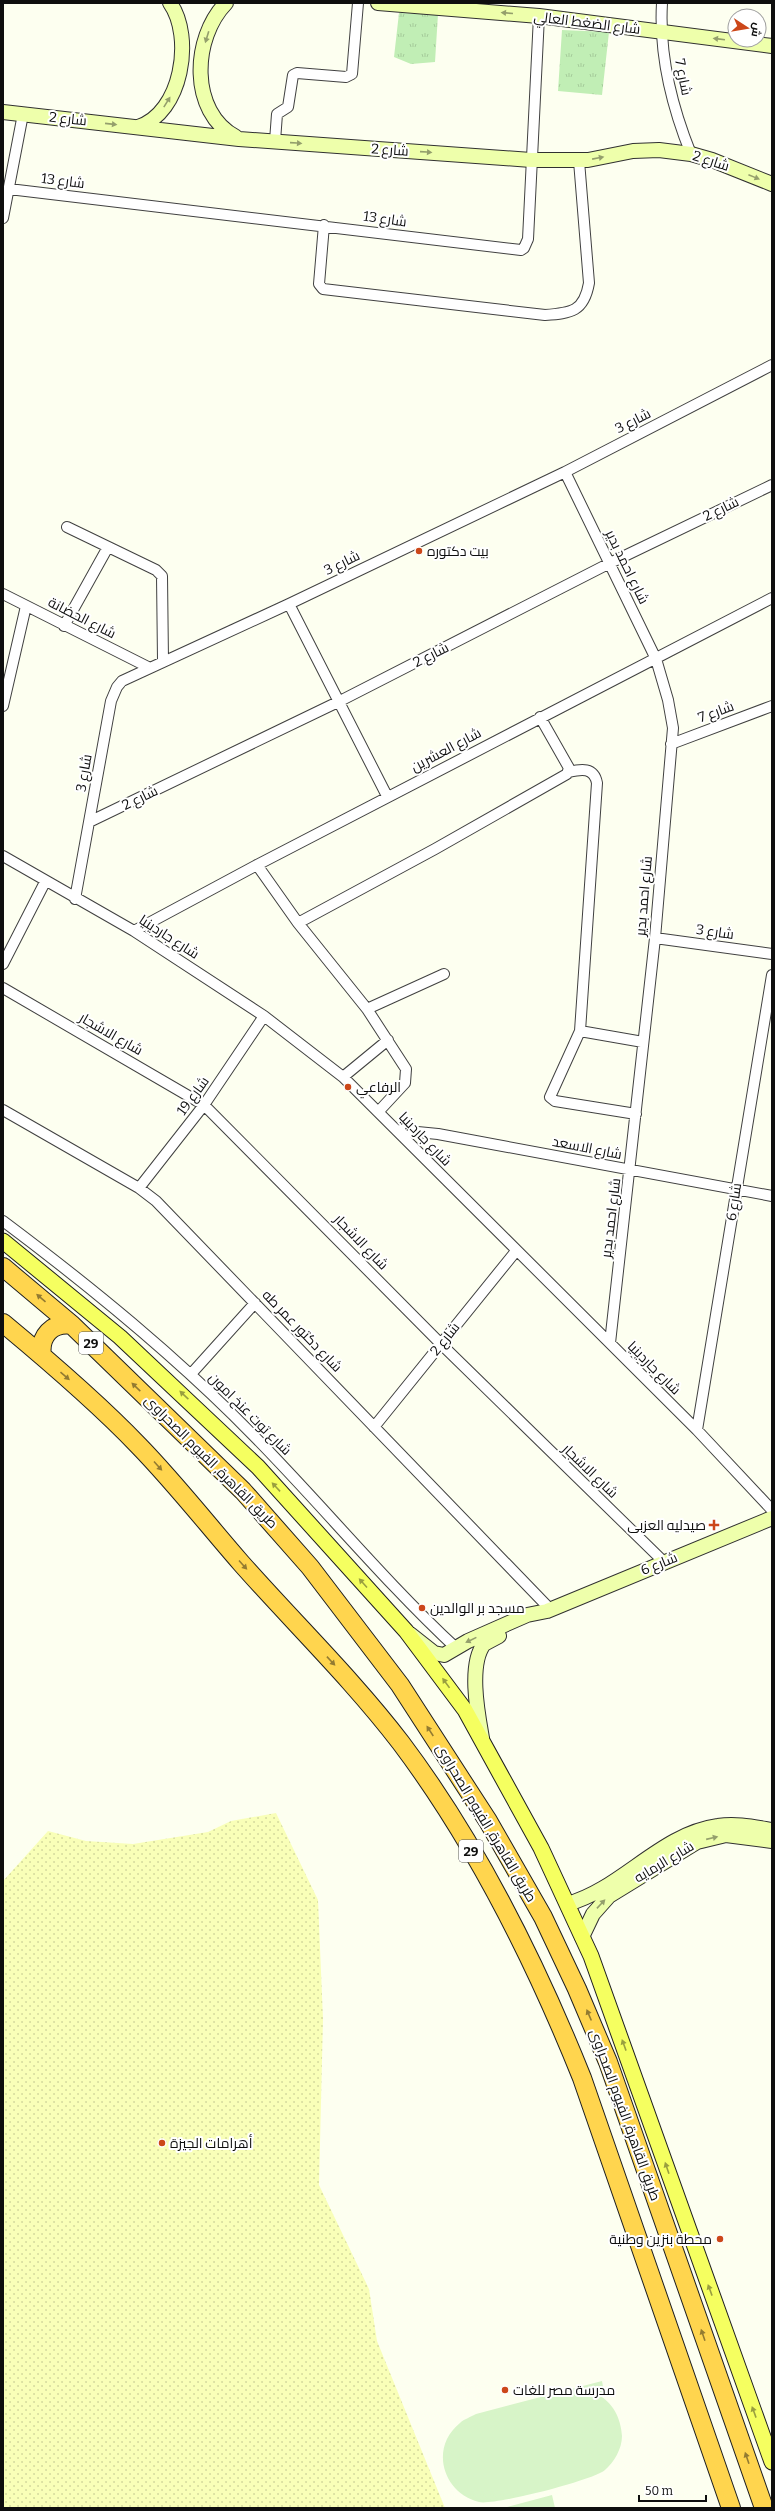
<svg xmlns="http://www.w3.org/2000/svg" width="775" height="2511" viewBox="0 0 775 2511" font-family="Bitter,Cairo,serif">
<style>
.grass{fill:url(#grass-tufts)}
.sand{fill:url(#sand-dots)}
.pitch{fill:#d7f4c8}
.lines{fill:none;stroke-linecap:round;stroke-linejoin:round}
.street-casing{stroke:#414141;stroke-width:12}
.secondary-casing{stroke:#303030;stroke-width:16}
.primary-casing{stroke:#1f1f1f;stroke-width:17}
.highway-casing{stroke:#1f1f1f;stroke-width:20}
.street{stroke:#fff;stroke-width:10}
.secondary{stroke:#eeffab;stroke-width:14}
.primary{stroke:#f5ff60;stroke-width:15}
.highway{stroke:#ffd54e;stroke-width:18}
.oneway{fill:#949f6c}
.oneway2{fill:#937b31}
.oneway3{fill:#999f3f}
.poi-dot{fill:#cc4719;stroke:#fff;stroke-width:1.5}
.labels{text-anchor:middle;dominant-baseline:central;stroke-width:4;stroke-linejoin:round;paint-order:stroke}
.shield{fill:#fff;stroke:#565656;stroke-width:1}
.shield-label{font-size:13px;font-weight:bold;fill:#0e0e0e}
.street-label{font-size:14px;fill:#0e0e0e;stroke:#fff}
.poi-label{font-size:14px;fill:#0e0e0e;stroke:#fff;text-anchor:start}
</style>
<defs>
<pattern id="grass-tufts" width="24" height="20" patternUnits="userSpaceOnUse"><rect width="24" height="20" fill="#c1eeb5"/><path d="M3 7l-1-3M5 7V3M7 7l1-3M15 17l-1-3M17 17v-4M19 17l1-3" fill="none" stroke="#a5cb9a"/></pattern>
<pattern id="sand-dots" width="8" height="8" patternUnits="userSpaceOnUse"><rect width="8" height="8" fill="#f9ffb8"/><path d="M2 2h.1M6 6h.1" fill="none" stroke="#d4d99d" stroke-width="1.8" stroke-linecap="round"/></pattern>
</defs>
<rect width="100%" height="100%" fill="#fdfff0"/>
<path class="grass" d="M 399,13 L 438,14 L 435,62 L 411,64 L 394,57 Z
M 562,30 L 609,32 L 602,95 L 558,91 Z"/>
<path class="sand" d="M 276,1813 L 318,1900 L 323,2019 L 319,2185 L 369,2289 L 377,2341 L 445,2508 L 3,2508 L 3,1881 L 48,1831 L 86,1841 L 133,1844 L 208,1832 L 231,1821 Z"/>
<path class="pitch" d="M 602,2381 L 604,2392 L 596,2394 C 613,2401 621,2419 622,2436 C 622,2449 614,2462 605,2470 C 594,2480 493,2506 479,2502 C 443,2493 429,2448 460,2423 C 464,2419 471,2417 476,2414 Z
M 552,2495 L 555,2508 L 503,2508 Z"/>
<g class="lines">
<g class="street-casing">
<path id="street" d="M 662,3 C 659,54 672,107 691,154
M 275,141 L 277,114 L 288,107 L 293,75 L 297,73 L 346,77 L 352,74 L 358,3
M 9,189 L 521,250 L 524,248 L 528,239 L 539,16
M 3,218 L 23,114
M 324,225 L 319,284 L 323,289 L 545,315 C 571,313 584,312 589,283 L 579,161
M 565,472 L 656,659 L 668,700 L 673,728 L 655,938 L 610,1343
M 67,527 L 156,570 L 162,576 L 163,661
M 3,594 L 148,667
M 289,604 L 387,796
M 64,626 L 108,547
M 3,706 L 26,606
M 671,744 L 772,706
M 569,772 C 581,769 594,767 597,783 L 580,1031 L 550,1097 L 555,1101 L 636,1114
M 89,822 L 340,701 L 610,563 L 772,485
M 3,856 L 134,931 L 264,1016 L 343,1077 L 697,1430 L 772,1510
M 257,865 L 298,923 L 367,1009 L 406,1069 L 405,1083 L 379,1111
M 75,899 L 111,701 L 117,687 L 122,681 L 289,604 L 565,472 L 772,365
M 298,923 L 435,849 L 567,774 L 569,768 L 540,717
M 134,931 L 257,865 L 772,598
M 655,938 L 772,954
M 3,964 L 45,882
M 3,988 L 204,1105 L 441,1344 L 664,1562
M 367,1009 L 444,974
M 580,1031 L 643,1042
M 343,1077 L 388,1040
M 3,1110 L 139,1188 L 156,1201 L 550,1609
M 397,1130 L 438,1134 L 772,1196
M 139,1188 L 204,1105 L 264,1016
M 3,1221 C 91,1287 176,1356 253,1435 C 322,1505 384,1581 456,1648
M 191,1374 L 255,1303
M 374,1427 L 516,1251
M 697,1430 L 772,975"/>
</g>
<g class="secondary-casing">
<path id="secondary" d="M 226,3 C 192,38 189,112 236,137
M 378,3 L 539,16 L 772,46
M 3,112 L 239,139 L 531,160 L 588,160 L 633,151 L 659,150 L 691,154 L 712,160 L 772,184
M 138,127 C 182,113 194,37 170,3
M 410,1634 L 434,1653 L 444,1655 L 468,1641 L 527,1615 L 547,1611 L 772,1518
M 482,1738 C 478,1715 468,1665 484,1644 L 499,1636
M 567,1904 C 622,1889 660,1834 718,1826 C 736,1823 754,1827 772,1830
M 582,1937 L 593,1914 L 609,1896 L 697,1842 L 726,1835 L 772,1841"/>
</g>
<g class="primary-casing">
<path id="primary" d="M 3,1241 L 120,1337 L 258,1467 L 406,1631 L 465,1710 L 541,1848 L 591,1956 L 772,2462"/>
</g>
<g class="highway-casing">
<path id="highway" d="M 3,1267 L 72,1325 L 243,1491 L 310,1567 L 400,1685 L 488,1821 L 543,1917 L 577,1989 L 608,2062 L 764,2508
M 3,1323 C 50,1362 97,1402 139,1446 C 175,1483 207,1524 241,1563 C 294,1623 352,1679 401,1743 C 477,1844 535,1961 582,2078 L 731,2508
M 42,1356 C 39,1336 52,1322 72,1325"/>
</g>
<use href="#street" class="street"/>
<use href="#secondary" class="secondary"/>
<use href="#primary" class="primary"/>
<use href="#highway" class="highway"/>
</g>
<defs><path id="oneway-solid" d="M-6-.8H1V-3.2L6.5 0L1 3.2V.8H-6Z"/></defs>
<g class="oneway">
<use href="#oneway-solid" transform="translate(507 13) rotate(-175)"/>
<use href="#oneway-solid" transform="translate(207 37) rotate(107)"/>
<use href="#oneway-solid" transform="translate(719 39) rotate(-173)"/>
<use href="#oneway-solid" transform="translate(167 102) rotate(-58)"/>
<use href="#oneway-solid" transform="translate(111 124) rotate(6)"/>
<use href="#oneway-solid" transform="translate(296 143) rotate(4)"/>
<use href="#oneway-solid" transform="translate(426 152) rotate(4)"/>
<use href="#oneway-solid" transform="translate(598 158) rotate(-11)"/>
<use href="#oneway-solid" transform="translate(754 177) rotate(22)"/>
<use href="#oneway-solid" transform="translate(471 1640) rotate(154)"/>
<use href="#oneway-solid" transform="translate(712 1838) rotate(-13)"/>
<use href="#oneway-solid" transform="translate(601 1904) rotate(-47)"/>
</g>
<g class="oneway2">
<use href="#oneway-solid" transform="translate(41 1298) rotate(-139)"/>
<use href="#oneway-solid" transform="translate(65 1376) rotate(41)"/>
<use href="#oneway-solid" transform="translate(136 1387) rotate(-136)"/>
<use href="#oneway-solid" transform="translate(158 1466) rotate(48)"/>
<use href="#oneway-solid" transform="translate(243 1565) rotate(48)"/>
<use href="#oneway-solid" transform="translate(331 1661) rotate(47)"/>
<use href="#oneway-solid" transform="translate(430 1731) rotate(-123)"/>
<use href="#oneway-solid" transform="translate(589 2015) rotate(-113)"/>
<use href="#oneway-solid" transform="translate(703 2335) rotate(-109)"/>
<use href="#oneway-solid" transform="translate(747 2458) rotate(-109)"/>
</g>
<g class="oneway3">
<use href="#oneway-solid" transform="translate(184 1395) rotate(-137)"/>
<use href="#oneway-solid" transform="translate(276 1487) rotate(-133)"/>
<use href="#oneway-solid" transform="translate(363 1583) rotate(-132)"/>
<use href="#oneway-solid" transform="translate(446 1683) rotate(-126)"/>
<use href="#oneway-solid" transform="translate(624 2045) rotate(-110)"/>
<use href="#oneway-solid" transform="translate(667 2168) rotate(-109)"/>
<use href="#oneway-solid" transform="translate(710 2290) rotate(-110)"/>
<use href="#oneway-solid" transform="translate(754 2412) rotate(-110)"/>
</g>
<g class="poi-dot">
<circle cx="419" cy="551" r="4"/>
<circle cx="348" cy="1087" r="4"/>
<path d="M712 1519h4v4h4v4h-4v4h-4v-4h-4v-4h4z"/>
<circle cx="422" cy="1608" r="4"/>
<circle cx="162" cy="2143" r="4"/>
<circle cx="720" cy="2239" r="4"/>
<circle cx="505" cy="2390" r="4"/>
</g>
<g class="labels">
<g class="shield">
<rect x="79" y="1332" width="24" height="22" rx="3"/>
<rect x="459" y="1840" width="24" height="22" rx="3"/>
</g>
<g class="shield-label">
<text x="91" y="1343">29</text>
<text x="471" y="1851">29</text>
</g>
<g class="street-label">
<text transform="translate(587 23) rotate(7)">شارع الضغط العالي</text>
<text transform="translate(683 77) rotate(79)">شارع 7</text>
<text transform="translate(68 119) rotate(6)">شارع 2</text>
<text transform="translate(390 150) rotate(4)">شارع 2</text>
<text transform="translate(711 161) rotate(18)">شارع 2</text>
<text transform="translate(63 181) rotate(7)">شارع 13</text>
<text transform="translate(385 219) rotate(8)">شارع 13</text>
<text transform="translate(633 421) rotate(-27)">شارع 3</text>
<text transform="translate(721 509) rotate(-26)">شارع 2</text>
<text transform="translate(342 563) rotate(-26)">شارع 3</text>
<text transform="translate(627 567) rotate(64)">شارع احمد بدير</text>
<text transform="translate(82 618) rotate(27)">شارع الحضانة</text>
<text transform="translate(431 655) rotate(-27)">شارع 2</text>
<text transform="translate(716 712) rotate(-20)">شارع 7</text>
<text transform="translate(446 750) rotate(-28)">شارع العشرين</text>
<text transform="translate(84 773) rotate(-80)">شارع 3</text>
<text transform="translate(140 798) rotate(-26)">شارع 2</text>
<text transform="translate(644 896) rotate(-85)">شارع احمد بدير</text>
<text transform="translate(715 932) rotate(8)">شارع 3</text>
<text transform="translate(169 937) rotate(33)">شارع جاردينيا</text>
<text transform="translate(111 1034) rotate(30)">شارع الاشجار</text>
<text transform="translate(193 1096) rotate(-54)">شارع 19</text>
<text transform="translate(425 1139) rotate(46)">شارع جاردينيا</text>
<text transform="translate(587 1148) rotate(11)">شارع الاسعد</text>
<text transform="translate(734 1202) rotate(-81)">شارع 6</text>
<text transform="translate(611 1218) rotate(-83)">شارع احمد بدير</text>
<text transform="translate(361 1242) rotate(46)">شارع الاشجار</text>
<text transform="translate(302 1331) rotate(46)">شارع دكتور عمر طه</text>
<text transform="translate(445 1339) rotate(-51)">شارع 2</text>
<text transform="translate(654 1368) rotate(45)">شارع جاردينيا</text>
<text transform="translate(250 1414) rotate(45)">شارع توت عنخ امون</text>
<text transform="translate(211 1462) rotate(45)">طريق القاهرة, الفيوم الصحراوى</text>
<text transform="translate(590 1471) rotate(44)">شارع الاشجار</text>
<text transform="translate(659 1564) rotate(-22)">شارع 6</text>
<text transform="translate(486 1823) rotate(59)">طريق القاهرة, الفيوم الصحراوى</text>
<text transform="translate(664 1862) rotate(-31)">شارع الرمايه</text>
<text transform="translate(625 2115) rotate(70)">طريق القاهرة, الفيوم الصحراوى</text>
</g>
<g class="poi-label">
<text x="427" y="551">بيت دكتوره</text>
<text x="356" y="1087">الرفاعي</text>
<text x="706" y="1525" text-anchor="end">صيدليه العزبى</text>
<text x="430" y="1608">مسجد بر الوالدين</text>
<text x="170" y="2143">أهرامات الجيزة</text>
<text x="712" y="2239" text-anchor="end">محطة بنزين وطنية</text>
<text x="513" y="2390">مدرسة مصر للغات</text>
</g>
</g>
<rect width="775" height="2511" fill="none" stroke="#0e0e0e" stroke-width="8"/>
<g transform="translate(747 28) rotate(102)"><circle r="19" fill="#ffffff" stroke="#9f9f9f"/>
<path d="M0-3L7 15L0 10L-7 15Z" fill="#cc4719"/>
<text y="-6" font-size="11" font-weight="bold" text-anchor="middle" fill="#0e0e0e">ش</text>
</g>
<path d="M639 2495v6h67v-6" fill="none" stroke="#0e0e0e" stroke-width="2"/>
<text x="645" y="2495" font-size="12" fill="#0e0e0e" stroke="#ffffff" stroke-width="3" paint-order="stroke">50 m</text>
</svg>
